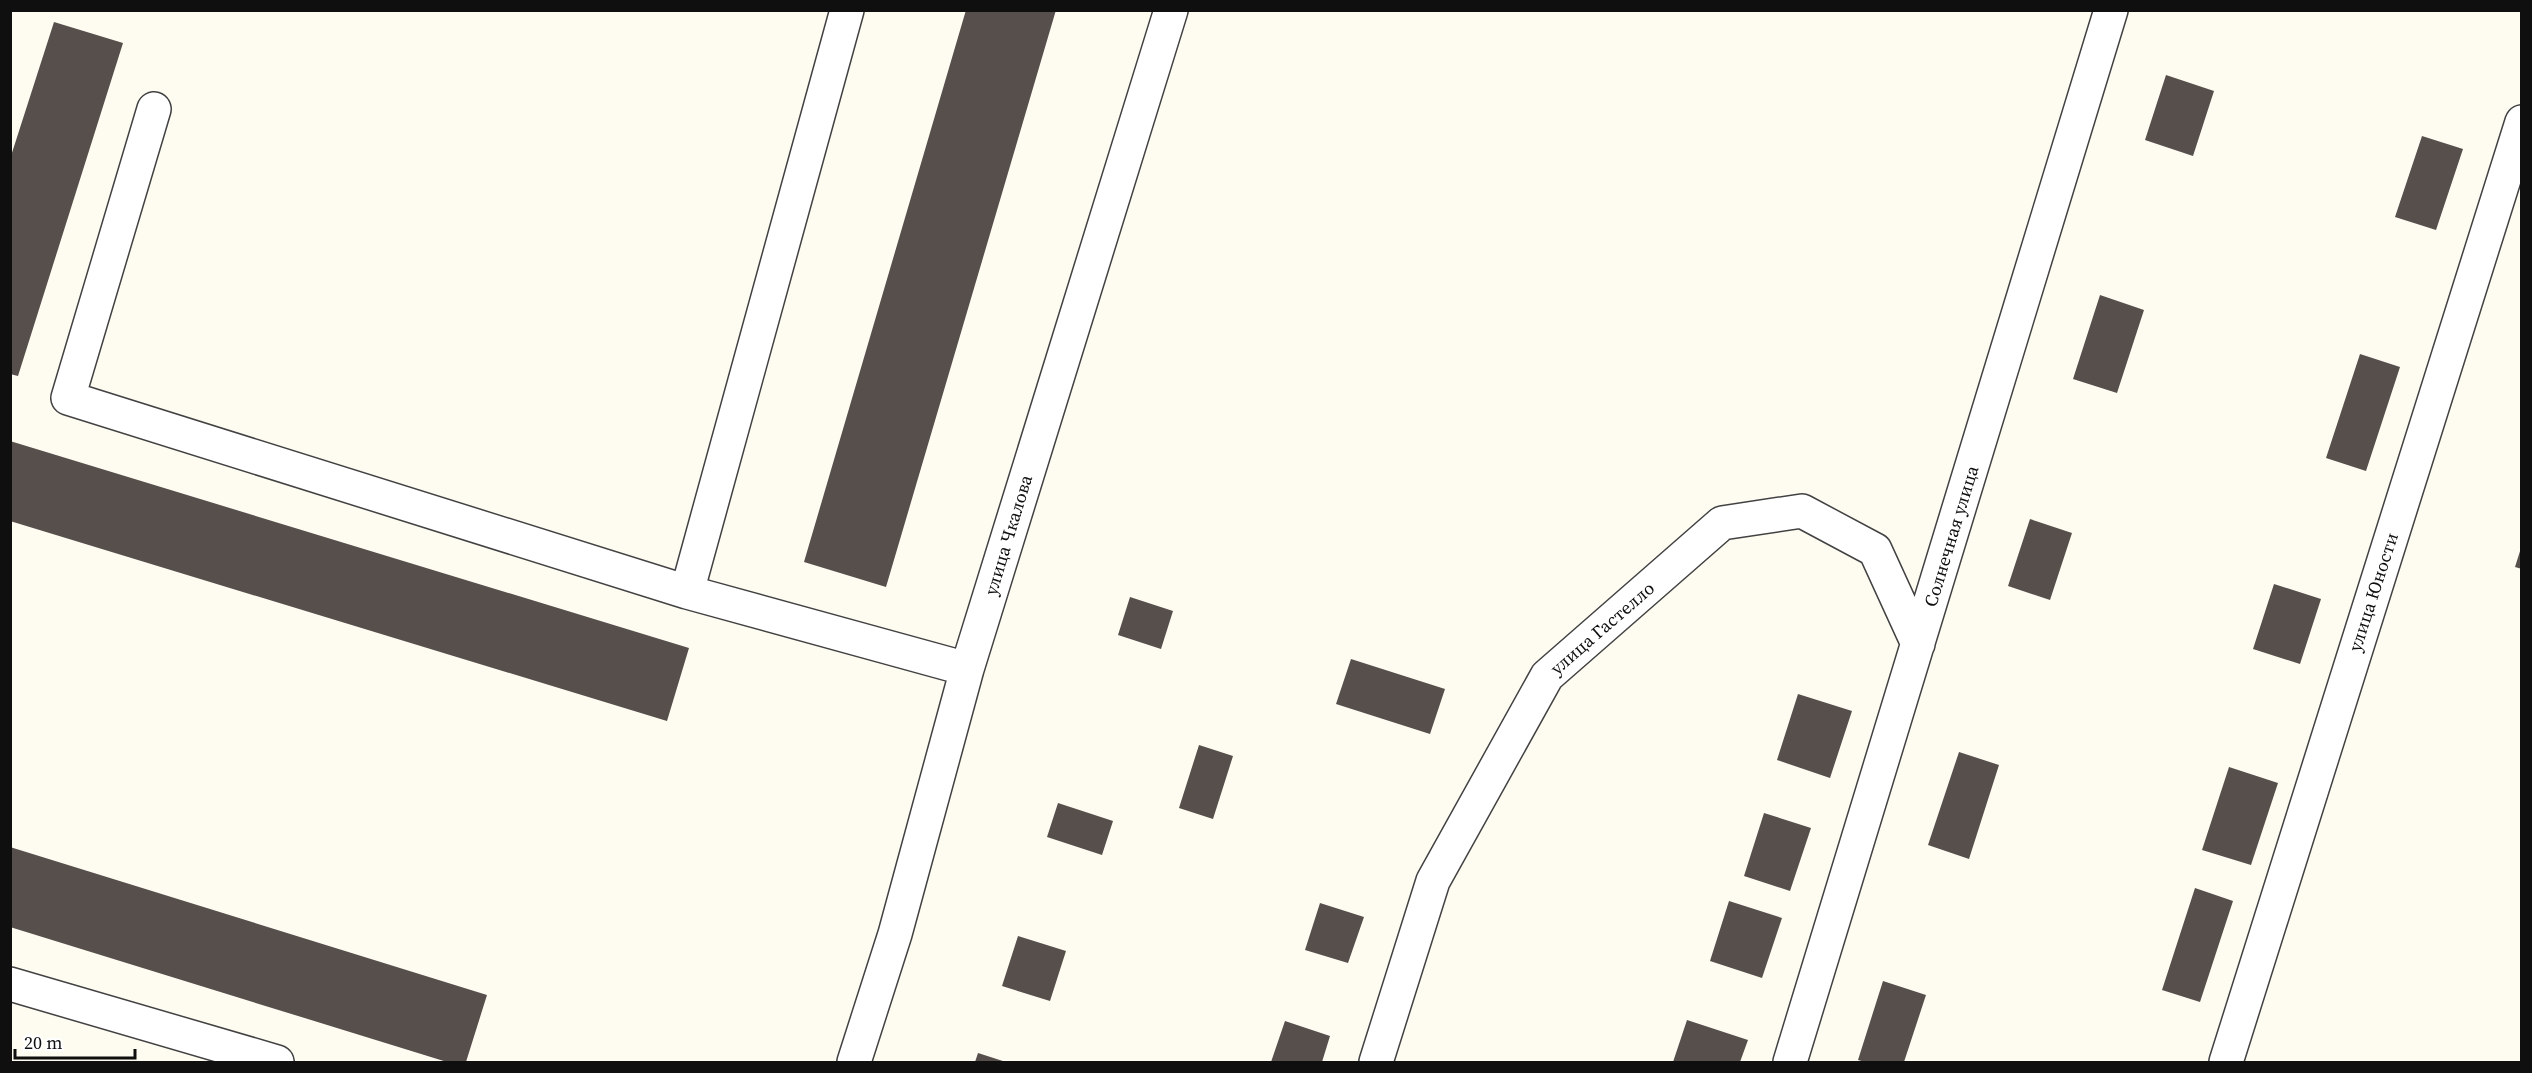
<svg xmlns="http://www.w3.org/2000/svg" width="2532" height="1073" viewBox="0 0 2532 1073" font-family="'Source Serif 4',serif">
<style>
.building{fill:#574f4c}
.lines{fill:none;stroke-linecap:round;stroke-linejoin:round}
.minor-casing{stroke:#424242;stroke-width:36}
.minor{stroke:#fff;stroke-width:33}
.labels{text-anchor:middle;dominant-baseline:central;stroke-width:6;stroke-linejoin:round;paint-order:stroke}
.street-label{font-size:18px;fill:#0f0f0f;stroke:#fff}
</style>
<rect width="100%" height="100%" fill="#fefbf1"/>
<path class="building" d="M 966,10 L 1056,10 L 886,587 L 804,562 Z
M 54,22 L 123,43 L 18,376 L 10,374 L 10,159 Z
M 2166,75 L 2214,91 L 2193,156 L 2145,140 Z
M 2422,136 L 2463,149 L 2436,230 L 2395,217 Z
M 2100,295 L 2144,310 L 2117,393 L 2073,379 Z
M 2360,354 L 2400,367 L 2366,471 L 2326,458 Z
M 10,441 L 689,648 L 667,721 L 10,521 Z
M 2030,519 L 2072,533 L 2050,600 L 2008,586 Z
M 2521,548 L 2522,548 L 2522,569 L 2515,567 Z
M 2274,584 L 2321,599 L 2300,664 L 2253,649 Z
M 1130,597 L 1173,611 L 1161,649 L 1118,635 Z
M 1351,659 L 1445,689 L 1430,734 L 1336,704 Z
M 1798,694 L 1852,711 L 1830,778 L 1777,760 Z
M 1199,745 L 1233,756 L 1213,819 L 1179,808 Z
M 1959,752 L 1999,765 L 1969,859 L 1928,845 Z
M 2229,767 L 2278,783 L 2251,865 L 2202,850 Z
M 1058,803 L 1113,821 L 1102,855 L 1047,837 Z
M 1764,813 L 1811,828 L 1790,891 L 1744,876 Z
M 10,847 L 487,995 L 466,1062 L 447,1062 L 10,927 Z
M 2195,888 L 2233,901 L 2200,1002 L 2162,990 Z
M 1729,901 L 1782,918 L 1762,978 L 1710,961 Z
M 1320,903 L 1364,917 L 1348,963 L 1305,950 Z
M 1018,936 L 1066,951 L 1050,1001 L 1002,986 Z
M 1883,981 L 1926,995 L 1904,1062 L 1865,1062 L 1858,1060 Z
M 1687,1020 L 1748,1040 L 1740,1062 L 1673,1062 Z
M 1285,1021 L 1330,1036 L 1322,1062 L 1271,1062 Z
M 978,1053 L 1006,1062 L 975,1062 Z"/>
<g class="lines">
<g class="minor-casing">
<path id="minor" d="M 154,109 L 68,398 L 687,592 L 967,669
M 687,592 L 847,10
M 10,984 L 277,1062
M 854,1062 L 895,934 L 967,669 L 1171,10
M 1376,1062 L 1433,881 L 1547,676 L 1722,523 L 1802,511 L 1875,550 L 1918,644
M 1790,1062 L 2111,10
M 2226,1062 L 2522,122"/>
</g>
<use href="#minor" class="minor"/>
</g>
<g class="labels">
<g class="street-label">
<text transform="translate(1008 535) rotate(-73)">улица Чкалова</text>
<text transform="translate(1951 536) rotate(-73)">Солнечная улица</text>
<text transform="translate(2373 592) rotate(-72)">улица Юности</text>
<text transform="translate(1602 628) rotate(-41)">улица Гастелло</text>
</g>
</g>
<rect width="2532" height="1073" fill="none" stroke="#0f0f0f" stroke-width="24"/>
<path d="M15 1049v9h120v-9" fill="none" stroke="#0f0f0f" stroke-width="3"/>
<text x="24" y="1049" font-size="18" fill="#0f0f0f" stroke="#ffffff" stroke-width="4.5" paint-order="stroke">20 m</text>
</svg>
